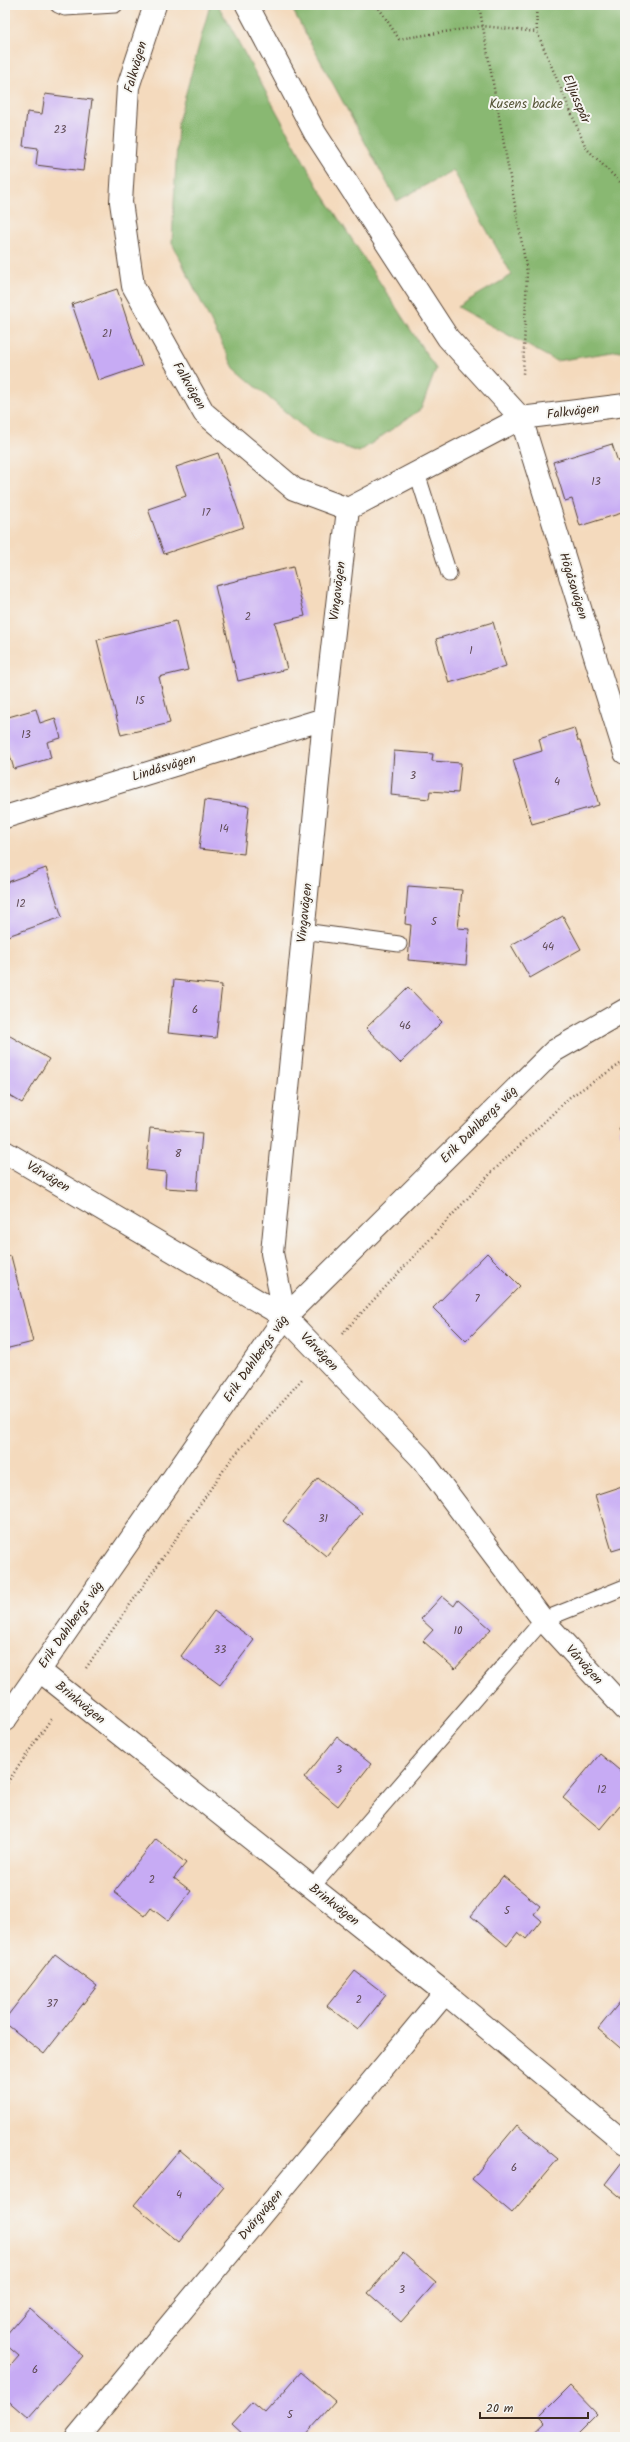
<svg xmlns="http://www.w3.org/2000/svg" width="630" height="2442" viewBox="0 0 630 2442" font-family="Kalam,sans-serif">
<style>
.forest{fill:#89b872;stroke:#627148}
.building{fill:#c7abf4}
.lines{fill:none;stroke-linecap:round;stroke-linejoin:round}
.lane-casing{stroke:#574436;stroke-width:17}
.street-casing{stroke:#574436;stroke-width:24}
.secondary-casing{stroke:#574436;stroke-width:24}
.path{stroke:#574436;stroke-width:2.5;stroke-dasharray:1 3;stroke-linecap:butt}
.lane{stroke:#fff;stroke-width:15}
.street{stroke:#fff;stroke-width:22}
.secondary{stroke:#fff;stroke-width:22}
.labels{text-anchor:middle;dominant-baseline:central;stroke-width:4;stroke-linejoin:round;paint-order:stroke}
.number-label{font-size:11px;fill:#5e4a54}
.street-label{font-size:13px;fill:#3b2a1e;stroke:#f6f6f2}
.park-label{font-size:13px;fill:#575638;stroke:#f6f6f2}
</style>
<rect width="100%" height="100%" fill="#f6f6f2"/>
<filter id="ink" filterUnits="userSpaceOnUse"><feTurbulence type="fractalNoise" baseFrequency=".025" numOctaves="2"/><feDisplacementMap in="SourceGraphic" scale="8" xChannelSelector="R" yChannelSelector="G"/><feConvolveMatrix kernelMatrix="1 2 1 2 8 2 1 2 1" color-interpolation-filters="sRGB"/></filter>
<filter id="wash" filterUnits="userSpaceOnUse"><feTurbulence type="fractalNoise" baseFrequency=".012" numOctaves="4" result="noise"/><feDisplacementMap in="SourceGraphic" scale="16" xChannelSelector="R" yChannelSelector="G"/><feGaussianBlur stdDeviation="0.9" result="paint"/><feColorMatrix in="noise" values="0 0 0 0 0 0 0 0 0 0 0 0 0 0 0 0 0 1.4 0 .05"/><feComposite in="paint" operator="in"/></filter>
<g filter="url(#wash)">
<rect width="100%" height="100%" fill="#f4dabd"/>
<path class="forest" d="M 210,5 L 218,5 L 318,187 L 436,369 L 421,409 L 359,452 L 315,437 L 234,368 L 172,243 L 178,122 Z
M 290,5 L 625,5 L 625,350 L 556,361 L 457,307 L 512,275 L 453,170 L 397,201 Z"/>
<g id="blocks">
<path class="building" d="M 45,94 L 92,100 L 83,171 L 36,165 L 38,148 L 23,146 L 27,112 L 42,114 Z
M 117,289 L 142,366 L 98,381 L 72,304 Z
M 612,444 L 618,462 L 625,460 L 625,512 L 580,526 L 572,499 L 565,501 L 553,462 Z
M 218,453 L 244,527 L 164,554 L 148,509 L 186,496 L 176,467 Z
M 293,567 L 305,616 L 275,623 L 287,669 L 238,681 L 215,586 Z
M 176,621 L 188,670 L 159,677 L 170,723 L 121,735 L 97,640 Z
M 493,622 L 506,666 L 449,683 L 436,639 Z
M 36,709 L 40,723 L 55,718 L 61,738 L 47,742 L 51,758 L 14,769 L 5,739 L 5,718 Z
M 574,728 L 578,741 L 580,741 L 599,805 L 532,824 L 513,760 L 542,751 L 539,739 Z
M 394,751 L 433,754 L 432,761 L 461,763 L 458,793 L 430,791 L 429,799 L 391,795 Z
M 205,800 L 249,806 L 244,854 L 199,849 Z
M 46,868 L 62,917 L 5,937 L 5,883 Z
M 408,886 L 462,890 L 458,928 L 469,929 L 466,965 L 408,960 L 411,925 L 405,924 Z
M 563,916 L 581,949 L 530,978 L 511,945 Z
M 174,980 L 222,985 L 216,1038 L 168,1033 Z
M 408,987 L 442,1022 L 400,1063 L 366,1028 Z
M 5,1033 L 49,1059 L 22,1103 L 5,1093 Z
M 625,1126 L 625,1146 L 619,1128 Z
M 150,1128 L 202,1133 L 197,1190 L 165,1188 L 166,1172 L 146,1170 Z
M 487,1253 L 520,1286 L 466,1341 L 433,1308 Z
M 11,1256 L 33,1342 L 5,1349 L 5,1257 Z
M 318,1478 L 362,1513 L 326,1556 L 283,1521 Z
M 625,1485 L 625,1547 L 612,1551 L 595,1495 Z
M 442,1596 L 454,1606 L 458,1600 L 491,1629 L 455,1669 L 423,1641 L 433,1630 L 421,1619 Z
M 214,1611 L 254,1640 L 220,1685 L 181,1656 Z
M 337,1737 L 371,1764 L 338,1806 L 304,1778 Z
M 600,1754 L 625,1775 L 625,1799 L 600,1829 L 563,1798 Z
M 156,1839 L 186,1863 L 174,1878 L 191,1891 L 168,1921 L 151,1908 L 145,1916 L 114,1892 Z
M 503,1876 L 540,1906 L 534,1914 L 541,1920 L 526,1939 L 518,1932 L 507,1946 L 471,1916 Z
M 55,1954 L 97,1986 L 44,2054 L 5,2023 L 5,2019 Z
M 355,1971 L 386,1995 L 358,2030 L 327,2006 Z
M 625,1996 L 625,2052 L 598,2029 Z
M 517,2125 L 558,2159 L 512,2213 L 472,2179 Z
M 180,2150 L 224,2187 L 179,2242 L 134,2205 Z
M 622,2162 L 625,2164 L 625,2201 L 605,2184 Z
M 403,2253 L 436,2282 L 401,2322 L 368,2293 Z
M 29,2308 L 83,2356 L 28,2418 L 5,2398 L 5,2372 L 19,2356 L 5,2344 L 5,2336 Z
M 301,2372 L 335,2401 L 303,2437 L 246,2437 L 232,2424 L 252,2402 L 265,2413 Z
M 570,2386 L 597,2414 L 574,2437 L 530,2437 L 546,2422 L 540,2416 Z"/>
</g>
</g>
<g filter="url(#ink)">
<use href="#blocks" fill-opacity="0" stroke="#574436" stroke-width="1"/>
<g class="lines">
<g class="lane-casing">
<path id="lane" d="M 58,5 L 65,8 L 115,5
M 417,473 L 449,574
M 303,931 L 399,944
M 312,1887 L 543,1620 L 625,1587"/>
</g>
<g class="street-casing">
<path id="street" d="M 155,5 L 128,87 L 121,202 L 133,286 L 204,413 L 294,489 L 348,509 L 521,418 L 625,753
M 5,817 L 324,719
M 5,1152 L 285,1317 L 421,1458 L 543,1620 L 625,1709
M 285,1317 L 272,1253 L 324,719 L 348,509
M 40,1671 L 445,1993 L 625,2143
M 77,2437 L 445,1993"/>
</g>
<g class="secondary-casing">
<path id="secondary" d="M 247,5 L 315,133 L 448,338 L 521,418 L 625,405
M 5,1720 L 285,1317 L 554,1051 L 625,1010"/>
</g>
<path class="path" d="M 377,5 L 399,39 L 483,26 L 537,32
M 479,5 L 527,272 L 523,374
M 536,5 L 537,32 L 586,148 L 625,187
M 342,1334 L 492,1172 L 570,1097 L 625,1061
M 86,1668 L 232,1458 L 303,1378
M 5,1786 L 51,1719"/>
<use href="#lane" class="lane"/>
<use href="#street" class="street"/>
<use href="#secondary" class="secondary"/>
</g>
</g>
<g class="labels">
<g class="number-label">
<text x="60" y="130">23</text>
<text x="107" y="334">21</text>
<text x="596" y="482">13</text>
<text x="206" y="513">17</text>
<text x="248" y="617">2</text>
<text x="471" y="651">1</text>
<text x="140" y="701">15</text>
<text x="26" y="735">13</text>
<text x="413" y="776">3</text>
<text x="557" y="782">4</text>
<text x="224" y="829">14</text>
<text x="21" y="904">12</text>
<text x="434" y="922">5</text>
<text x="548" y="947">44</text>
<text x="195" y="1010">6</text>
<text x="405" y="1026">46</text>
<text x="178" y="1154">8</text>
<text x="477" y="1299">7</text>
<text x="323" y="1519">31</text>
<text x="458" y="1631">10</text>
<text x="220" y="1650">33</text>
<text x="339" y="1770">3</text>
<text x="602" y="1790">12</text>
<text x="152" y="1880">2</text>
<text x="507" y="1911">5</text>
<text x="359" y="2000">2</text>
<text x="52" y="2004">37</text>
<text x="514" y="2168">6</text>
<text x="179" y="2195">4</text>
<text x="402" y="2290">3</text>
<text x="35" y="2370">6</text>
<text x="290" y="2415">5</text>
</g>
<g class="street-label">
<text transform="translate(136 67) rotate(-74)">Falkvägen</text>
<text transform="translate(576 99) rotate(67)">Elljusspår</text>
<text transform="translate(189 386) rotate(60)">Falkvägen</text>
<text transform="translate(573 412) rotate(-7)">Falkvägen</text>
<text transform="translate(573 586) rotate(73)">Högåsavägen</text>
<text transform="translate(338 591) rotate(-83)">Vingavägen</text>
<text transform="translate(164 768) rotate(-17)">Lindåsvägen</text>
<text transform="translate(305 913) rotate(-84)">Vingavägen</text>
<text transform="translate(479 1125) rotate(-45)">Erik Dahlbergs väg</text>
<text transform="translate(48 1177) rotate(31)">Vårvägen</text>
<text transform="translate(319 1352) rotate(46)">Vårvägen</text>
<text transform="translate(256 1359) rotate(-55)">Erik Dahlbergs väg</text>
<text transform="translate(71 1625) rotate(-55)">Erik Dahlbergs väg</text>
<text transform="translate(584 1665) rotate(48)">Vårvägen</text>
<text transform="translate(80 1703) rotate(39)">Brinkvägen</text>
<text transform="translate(334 1905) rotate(38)">Brinkvägen</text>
<text transform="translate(261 2215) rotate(-50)">Dvärgvägen</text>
</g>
<g class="park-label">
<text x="526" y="104">Kusens backe</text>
</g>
</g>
<rect width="630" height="2442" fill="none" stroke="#f6f6f2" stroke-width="20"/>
<path d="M480 2412v6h108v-6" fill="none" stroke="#3b2a1e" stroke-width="2"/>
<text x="486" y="2412" font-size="12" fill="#3b2a1e" stroke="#f6f6f2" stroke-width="3" paint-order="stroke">20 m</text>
</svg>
